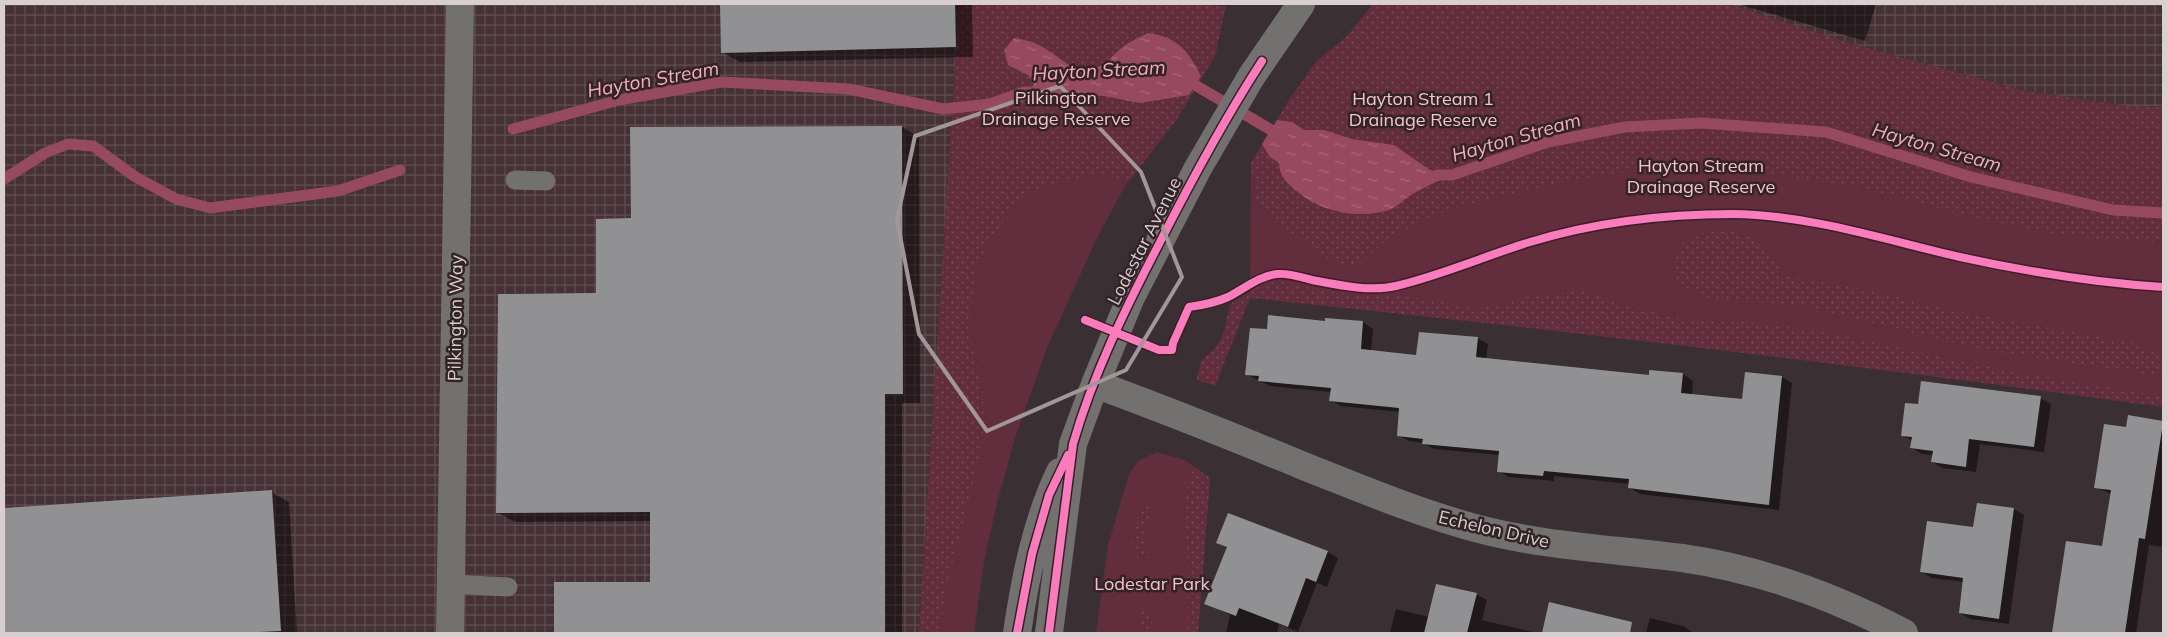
<svg xmlns="http://www.w3.org/2000/svg" width="2167" height="637" viewBox="0 0 2167 637" font-family="Mulish,sans-serif">
<style>
.industrial{fill:url(#industrial-grid)}
.green{fill:#622d3d}
.garden{fill:url(#garden-dots)}
.water{fill:url(#water-ripples)}
.shadow{fill:#0007}
.lines{fill:none;stroke-linecap:round;stroke-linejoin:round}
.stream{stroke:#96495f;stroke-width:11}
.building{fill:#919194}
.lane{stroke:#737070;stroke-width:19}
.street{stroke:#737070;stroke-width:28}
.cycleway-casing{stroke:#322327;stroke-width:11}
.cycleway{stroke:#fd7abc;stroke-width:8}
.marked{fill:none;stroke:#a19799;stroke-width:4;stroke-linejoin:round}
.labels{text-anchor:middle;dominant-baseline:central;stroke-width:5;stroke-linejoin:round;paint-order:stroke}
.park-label{font-size:18px;fill:#f4c3ce;stroke:#322327}
.street-label{font-size:18px;fill:#d9ced0;stroke:#322327}
.water-label{font-size:19px;font-style:italic;fill:#f5adbe;stroke:#322327}
</style>
<defs>
<pattern id="industrial-grid" width="8" height="8" patternUnits="userSpaceOnUse" patternTransform="scale(1.25)"><rect width="8" height="8" fill="#453136"/><path d="M0 4h8M4 0v8" fill="none" stroke="#5f4e52"/></pattern>
<pattern id="garden-dots" width="8" height="8" patternUnits="userSpaceOnUse" patternTransform="scale(1.25)"><rect width="8" height="8" fill="#622d3d"/><path d="M2 2h.1M6 6h.1" fill="none" stroke="#784a58" stroke-width="1.8" stroke-linecap="round"/></pattern>
<pattern id="water-ripples" width="26" height="14" patternUnits="userSpaceOnUse" patternTransform="scale(1.25)"><rect width="26" height="14" fill="#96495f"/><path d="M2 4q2-2 4 0t4 0M15 11q2-2 4 0t4 0" fill="none" stroke="#a96a7c"/></pattern>
</defs>
<rect width="100%" height="100%" fill="#3a3033"/>
<path class="industrial" d="M 4,4 L 959,4 L 919,633 L 4,633 Z
M 1728,4 L 2163,4 L 2163,107 L 2127,106 L 2026,91 L 1852,44 Z"/>
<path class="green" d="M 959,4 L 1171,4 L 1226,6 L 1215,56 L 1177,119 L 1126,184 L 1096,240 L 1047,348 L 1015,438 L 997,503 L 984,562 L 974,633 L 919,633 Z
M 1373,4 L 1728,4 L 1852,44 L 2026,91 L 2127,106 L 2163,107 L 2163,407 C 1860,365 1555,329 1250,298 L 1251,163 L 1289,100 L 1316,62 L 1348,35 Z
M 1157,452 L 1185,460 L 1210,478 L 1198,633 L 1096,633 L 1108,545 L 1129,474 L 1138,461 Z"/>
<path class="garden" d="M 959,4 L 1171,4 L 1226,6 L 1215,56 L 1177,119 L 1131,179 C 1111,177 1091,175 1071,179 C 1056,181 1044,192 1030,189 L 1025,193 L 1012,211 L 991,237 L 976,267 L 970,326 L 973,352 L 981,381 L 984,411 L 982,447 L 949,577 L 939,633 L 919,633 Z
M 1373,4 L 1728,4 L 1852,44 L 2026,91 L 2127,106 L 2163,107 L 2163,243 L 2114,241 L 2037,231 L 1951,212 L 1910,199 L 1847,185 L 1793,177 L 1690,167 L 1638,170 L 1563,182 L 1464,205 L 1427,218 L 1386,240 L 1359,265 L 1338,264 L 1310,247 L 1276,220 L 1256,198 L 1251,163 L 1289,100 L 1316,62 L 1348,35 Z
M 1720,229 C 1738,232 1760,240 1773,254 C 1778,259 1780,268 1783,275 L 1873,291 L 1945,309 L 2134,343 L 2163,357 L 2163,376 L 2010,354 L 1967,346 L 1805,306 L 1707,298 L 1688,290 L 1677,280 C 1669,242 1687,235 1720,229 Z
M 1283,281 L 1323,291 L 1421,298 L 1475,309 L 1499,305 L 1525,297 L 1584,290 L 1643,310 L 1673,317 L 1707,321 L 1750,322 L 1835,334 L 2013,372 L 2163,396 L 2163,407 C 1860,365 1555,329 1250,298 L 1215,386 L 1197,380 C 1199,352 1211,359 1221,339 C 1226,330 1227,314 1230,304 L 1265,283 Z
M 1192,465 L 1210,478 L 1198,633 L 1187,633 C 1188,612 1188,591 1188,570 C 1187,535 1182,500 1192,465 Z
M 1151,501 L 1154,508 C 1145,522 1143,540 1149,555 L 1146,560 L 1138,559 C 1136,555 1134,551 1133,547 C 1131,535 1138,505 1151,501 Z
M 1145,608 L 1152,612 L 1152,633 L 1140,633 L 1140,619 L 1142,610 Z"/>
<path class="water" d="M 1148,33 C 1177,37 1188,50 1201,76 L 1189,95 L 1140,103 L 1104,96 L 1086,95 L 1052,105 L 1024,92 L 1032,88 L 1034,84 L 1028,75 L 1008,65 L 1004,50 L 1014,38 C 1026,40 1038,43 1047,50 C 1064,60 1074,74 1096,68 C 1106,65 1111,57 1118,51 C 1126,43 1138,38 1148,33 Z
M 1277,120 L 1292,122 L 1304,130 L 1324,130 L 1352,139 L 1394,145 L 1430,170 L 1452,175 C 1438,181 1424,187 1411,195 C 1404,199 1397,207 1389,210 C 1359,219 1323,213 1299,193 C 1288,184 1279,177 1279,163 L 1270,157 L 1262,144 Z"/>
<path class="shadow" d="M 722,4 L 972,4 L 973,57 L 740,62 L 722,52 Z
M 1738,4 L 1876,4 L 1865,41 Z
M 902,127 L 919,137 L 920,403 L 902,403 L 902,633 L 555,633 L 555,584 L 652,584 L 651,521 L 515,522 L 497,512 L 632,220 Z
M 1326,322 L 1363,322 L 1373,329 L 1371,352 L 1417,356 L 1477,338 L 1488,344 L 1486,359 L 1650,376 L 1650,371 L 1683,374 L 1693,381 L 1692,395 L 1743,400 L 1782,377 L 1792,383 L 1779,510 L 1640,494 L 1630,488 L 1630,484 L 1554,476 L 1554,481 L 1509,477 L 1498,471 L 1500,455 L 1434,449 L 1423,443 L 1409,441 L 1398,435 L 1400,412 L 1341,406 L 1330,400 L 1331,392 L 1270,386 L 1246,374 L 1268,331 Z
M 2040,398 L 2051,404 L 2044,452 L 1980,444 L 1976,472 L 1943,468 L 1932,462 L 1933,455 L 1922,454 L 1912,448 L 1912,441 L 1902,435 L 1919,405 Z
M 2129,417 L 2163,422 L 2163,547 L 2149,545 L 2136,633 L 2054,633 L 2067,542 L 2103,547 L 2111,494 L 2096,487 L 2127,428 Z
M 271,492 L 289,502 L 297,633 L 4,633 L 4,510 Z
M 2014,509 L 2024,515 L 2009,624 L 1971,619 L 1960,613 L 1964,582 L 1932,578 L 1922,572 L 1975,529 Z
M 1228,514 L 1328,552 L 1338,558 L 1327,587 L 1317,583 L 1298,632 L 1279,624 L 1277,633 L 1226,633 L 1230,615 L 1206,603 L 1228,548 L 1217,542 Z
M 1476,594 L 1487,600 L 1482,620 L 1537,633 L 1390,633 L 1396,609 L 1429,617 Z
M 1550,604 L 1601,619 L 1598,633 L 1544,633 Z
M 1650,618 L 1683,626 L 1694,633 L 1646,633 Z"/>
<g class="lines">
<path class="stream" d="M 1182,83 L 1190,82 L 1283,137
M 513,129 L 619,100 L 721,82 L 849,89 L 943,109 L 990,104 L 1024,92 L 1039,92
M 1437,175 L 1452,175 L 1548,142 L 1625,127 L 1701,123 L 1826,132 L 1971,177 L 2113,210 L 2163,213
M 4,179 L 45,153 L 68,144 L 93,146 L 134,176 L 176,199 L 210,208 L 338,191 L 400,170"/>
</g>
<path class="building" d="M 720,4 L 955,4 L 956,47 L 721,53 Z
M 902,126 L 903,394 L 885,394 L 885,633 L 554,633 L 554,582 L 650,582 L 650,512 L 496,513 L 498,294 L 596,293 L 596,219 L 631,218 L 630,127 Z
M 1268,315 L 1325,321 L 1325,318 L 1363,321 L 1361,349 L 1416,355 L 1419,332 L 1478,337 L 1476,357 L 1649,375 L 1649,370 L 1683,373 L 1681,393 L 1742,399 L 1745,372 L 1782,376 L 1769,505 L 1628,488 L 1629,479 L 1544,471 L 1543,476 L 1497,472 L 1499,451 L 1422,444 L 1423,439 L 1397,436 L 1399,408 L 1329,401 L 1331,388 L 1258,381 L 1259,376 L 1245,375 L 1250,328 L 1267,329 Z
M 1921,381 L 2041,396 L 2034,447 L 1969,439 L 1966,467 L 1931,462 L 1933,451 L 1910,448 L 1912,437 L 1901,436 L 1905,403 L 1918,404 Z
M 2128,415 L 2163,421 L 2163,423 L 2145,539 L 2139,538 L 2125,633 L 2052,633 L 2066,541 L 2102,546 L 2111,490 L 2094,488 L 2104,424 L 2126,427 Z
M 272,490 L 281,631 L 240,633 L 4,633 L 4,508 Z
M 1977,503 L 2014,508 L 1999,619 L 1959,613 L 1963,578 L 1920,572 L 1927,521 L 1973,527 Z
M 1228,513 L 1328,551 L 1316,582 L 1306,578 L 1288,627 L 1239,608 L 1236,616 L 1204,604 L 1227,547 L 1216,543 Z
M 1436,584 L 1477,593 L 1467,633 L 1424,633 Z
M 1549,602 L 1632,622 L 1630,633 L 1542,633 Z"/>
<g class="lines">
<path class="lane" d="M 515,180 L 546,181
M 451,584 L 508,587"/>
<path class="street" d="M 1095,384 C 1166,410 1236,438 1306,467 C 1362,489 1416,512 1475,528 C 1542,546 1613,549 1682,558 C 1760,569 1835,597 1904,633
M 450,633 L 460,4
M 1017,633 C 1025,579 1036,522 1060,472
M 1049,633 L 1073,444 L 1095,384 L 1131,297 L 1198,168 L 1251,77 L 1301,4"/>
<g class="cycleway-casing">
<path id="cycleway" d="M 1085,320 L 1159,350 L 1172,350 L 1173,343 L 1189,307 C 1203,305 1215,303 1228,297 C 1244,289 1259,276 1277,274 C 1288,273 1301,277 1312,280 C 1338,285 1370,292 1396,286 C 1442,275 1485,256 1530,242 C 1596,222 1665,214 1733,214 C 1810,215 1886,240 1960,257 C 2024,271 2098,283 2163,287
M 1017,633 L 1032,554 L 1049,495 L 1068,455
M 1049,633 L 1073,444 C 1093,375 1125,309 1158,246 C 1190,183 1223,121 1262,61"/>
</g>
<use href="#cycleway" class="cycleway"/>
</g>
<path class="marked" d="M 1060,86 L 1141,172 L 1182,277 L 1126,370 L 987,431 L 919,334 L 897,220 L 915,136 Z"/>
<g class="labels">
<g class="park-label">
<text x="1056" y="97">Pilkington<tspan x="1056" dy="21">Drainage Reserve</tspan></text>
<text x="1423" y="98">Hayton Stream 1<tspan x="1423" dy="21">Drainage Reserve</tspan></text>
<text x="1701" y="165">Hayton Stream<tspan x="1701" dy="21">Drainage Reserve</tspan></text>
<text x="1152" y="583">Lodestar Park</text>
</g>
<g class="street-label">
<text transform="translate(1144 241) rotate(-63)">Lodestar Avenue</text>
<text transform="translate(455 318) rotate(-89)">Pilkington Way</text>
<text transform="translate(1494 529) rotate(13)">Echelon Drive</text>
</g>
<g class="water-label">
<text transform="translate(1099 70) rotate(-3)">Hayton Stream</text>
<text transform="translate(653 79) rotate(-10)">Hayton Stream</text>
<text transform="translate(1516 137) rotate(-16)">Hayton Stream</text>
<text transform="translate(1937 147) rotate(16)">Hayton Stream</text>
</g>
</g>
<rect width="2167" height="637" fill="none" stroke="#d9ced0" stroke-width="10"/>
</svg>
